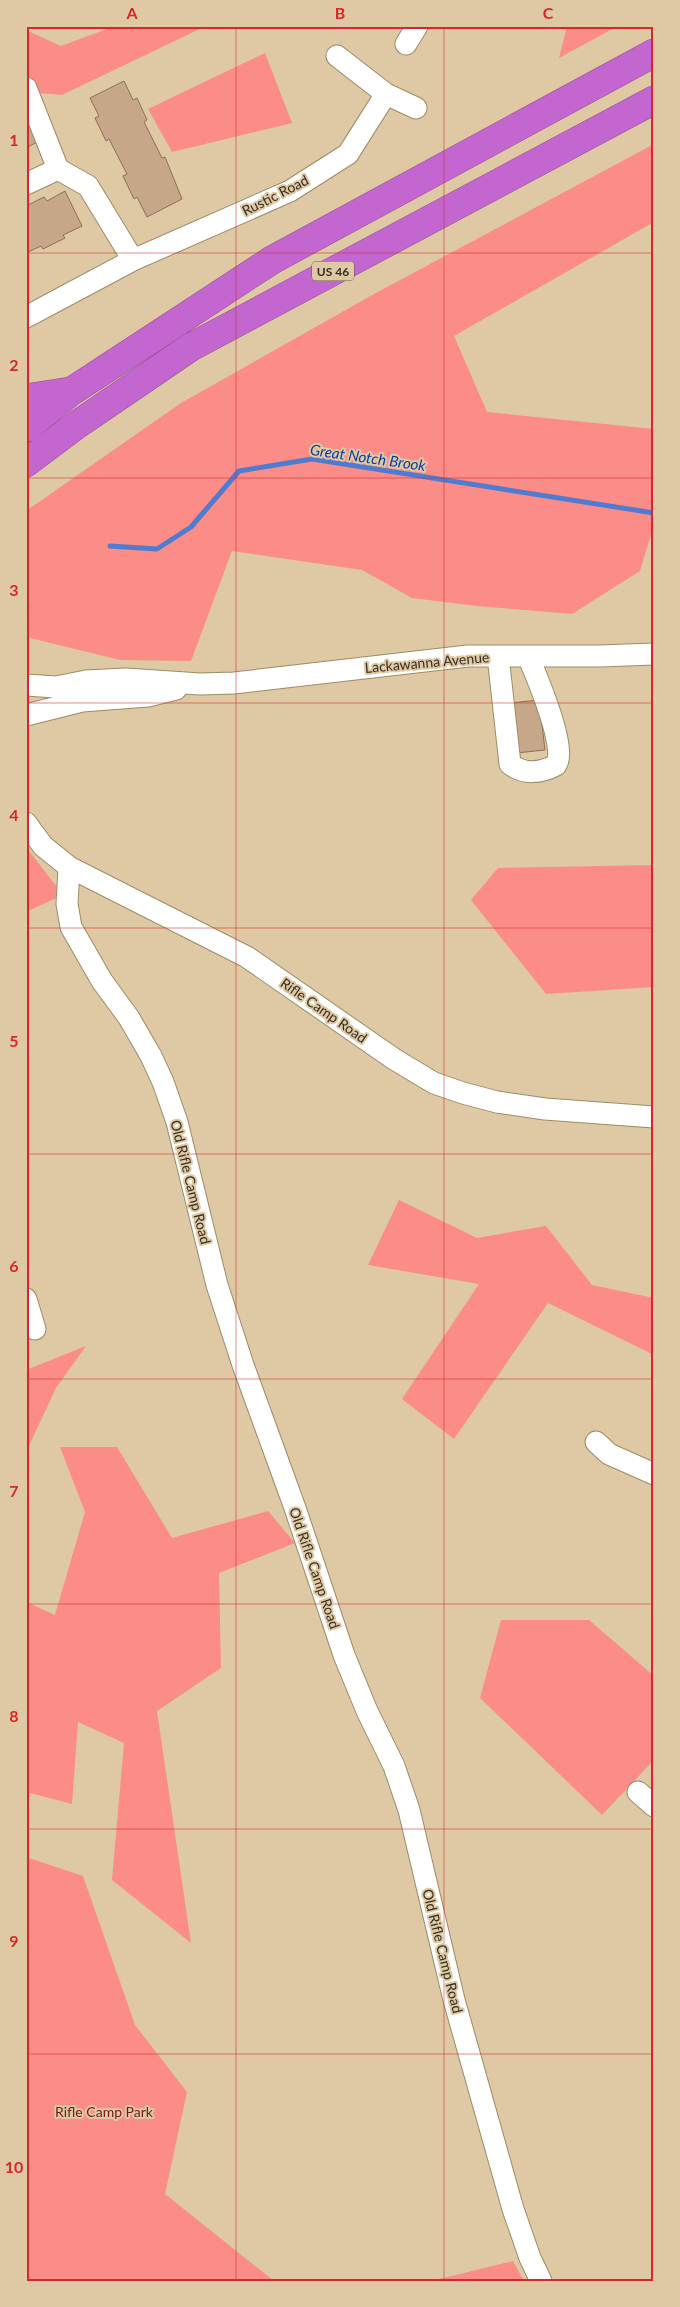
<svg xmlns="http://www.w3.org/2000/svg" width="680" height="2307" viewBox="0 0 680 2307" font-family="Lato,sans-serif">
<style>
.green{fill:#fb8c88}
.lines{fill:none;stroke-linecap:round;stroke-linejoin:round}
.stream{stroke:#4f7bd0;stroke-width:5}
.building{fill:#c7a78a;stroke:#8d6f54}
.minor-casing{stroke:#9e8b67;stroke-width:23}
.highway-casing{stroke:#925292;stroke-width:29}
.minor{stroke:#fff;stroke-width:21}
.highway{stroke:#c366d0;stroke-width:28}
.grid{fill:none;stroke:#d62828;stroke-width:1;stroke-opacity:0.55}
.labels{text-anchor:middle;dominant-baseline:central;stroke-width:4;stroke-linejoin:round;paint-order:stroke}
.shield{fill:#dec9a4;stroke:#685c48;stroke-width:1}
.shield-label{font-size:12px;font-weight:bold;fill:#362e20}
.street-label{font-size:14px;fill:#362e20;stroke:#dec9a4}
.park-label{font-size:14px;fill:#7b151e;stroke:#dec9a4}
.water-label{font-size:15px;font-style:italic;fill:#0c3ca0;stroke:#dec9a4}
.neatline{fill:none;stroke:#d62828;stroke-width:2}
.grid-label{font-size:16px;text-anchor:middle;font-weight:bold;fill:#d62828}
</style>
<rect width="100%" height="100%" fill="#dec9a4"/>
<path class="green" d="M 115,26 L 206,26 L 62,95 L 26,92 L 26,30 L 61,46 Z
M 567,26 L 618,26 L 559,58 Z
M 265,53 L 292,123 L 172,152 L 148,109 Z
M 654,144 L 654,222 L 454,336 L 487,412 L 654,429 L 654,525 L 640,571 L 572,614 L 477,606 L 412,598 L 362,570 L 232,551 L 191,661 L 120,660 L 26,637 L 26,511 L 181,403 L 374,294 Z
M 26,847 L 63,895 L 26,912 Z
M 654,865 L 654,987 L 546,994 L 471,900 L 498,868 Z
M 399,1200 L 477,1238 L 546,1226 L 592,1285 L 654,1298 L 654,1355 L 548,1303 L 454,1439 L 402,1399 L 479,1284 L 368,1265 Z
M 86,1346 L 56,1388 L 26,1452 L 26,1370 Z
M 60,1447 L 117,1447 L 172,1538 L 268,1511 L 295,1543 L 219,1573 L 221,1668 L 157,1711 L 191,1943 L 112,1880 L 124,1743 L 78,1722 L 72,1804 L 26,1792 L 26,1602 L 55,1615 L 85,1512 Z
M 501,1620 L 589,1620 L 654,1676 L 654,1760 L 602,1815 L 480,1698 Z
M 26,1857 L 83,1876 L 135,2025 L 187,2092 L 165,2194 L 274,2281 L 26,2281 Z
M 513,2261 L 524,2281 L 431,2281 Z"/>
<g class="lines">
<path class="stream" d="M 110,546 L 157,549 L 191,527 L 239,471 L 312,459 L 654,513"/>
</g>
<path class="building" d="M 124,81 L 133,100 L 137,98 L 147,120 L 144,122 L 162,158 L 165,157 L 182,199 L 147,217 L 137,197 L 134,199 L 123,176 L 127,174 L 109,139 L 106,141 L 95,118 L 99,116 L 90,98 Z
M 26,109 L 41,140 L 26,148 Z
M 65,191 L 82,226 L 63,235 L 65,238 L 43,249 L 41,246 L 26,253 L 26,206 L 44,197 L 47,201 Z
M 539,700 L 545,750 L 516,753 L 510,703 Z"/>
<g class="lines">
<g class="minor-casing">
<path id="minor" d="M 406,44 L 417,26
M 337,56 L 386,94 L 416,108
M 26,88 L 58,169
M 26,184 L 58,169 L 88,186 L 133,260
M 26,317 L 133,260 L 290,191 L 348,154 L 386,94
M 498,656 L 510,764 C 524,775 541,773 556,765 C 568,749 536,675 528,656
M 26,685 L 56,687 L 86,681 L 126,679 L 200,684 L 234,683 L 468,656 L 600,656 L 654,654
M 26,715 L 82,701 L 148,696 L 176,689
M 26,823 L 43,846 L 69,867 L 247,957 L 394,1059 L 434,1083 L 463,1093 L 497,1102 L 545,1109 L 654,1117
M 69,867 L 67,904 L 71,927 L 102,981 L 129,1018 L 151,1056 L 163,1082 L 177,1122 L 217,1285 L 243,1365 L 295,1508 L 344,1655 L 367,1711 L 394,1766 L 409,1810 L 454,2000 L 513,2209 L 530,2258 L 541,2281
M 26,1299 L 35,1329
M 596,1442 L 609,1454 L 654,1474
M 638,1792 L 654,1806"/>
</g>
<g class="highway-casing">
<path id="highway" d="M 26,398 L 71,391
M 26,428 L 72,391 L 272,260 L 654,53
M 26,463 L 78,424 L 191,347 L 654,100"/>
</g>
<use href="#minor" class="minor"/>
<use href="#highway" class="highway"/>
</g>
<path class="grid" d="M 236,26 L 236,2281M 444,26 L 444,2281M 26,253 L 654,253M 26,478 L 654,478M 26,703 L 654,703M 26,928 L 654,928M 26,1154 L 654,1154M 26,1379 L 654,1379M 26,1604 L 654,1604M 26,1829 L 654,1829M 26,2054 L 654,2054"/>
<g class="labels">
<rect class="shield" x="312" y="261.5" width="42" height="19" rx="4"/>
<g class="shield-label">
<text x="333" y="271">US 46</text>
</g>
<g class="street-label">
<text transform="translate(275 195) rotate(-27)">Rustic Road</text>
<text transform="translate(427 662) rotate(-5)">Lackawanna Avenue</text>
<text transform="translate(324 1010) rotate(35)">Rifle Camp Road</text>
<text transform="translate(191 1182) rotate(76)">Old Rifle Camp Road</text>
<text transform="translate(315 1568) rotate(71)">Old Rifle Camp Road</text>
<text transform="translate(443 1951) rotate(76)">Old Rifle Camp Road</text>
</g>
<g class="park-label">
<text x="104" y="2111">Rifle Camp Park</text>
</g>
<g class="water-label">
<text transform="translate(368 457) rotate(8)">Great Notch Brook</text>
</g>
</g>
<rect width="680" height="2307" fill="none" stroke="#dec9a4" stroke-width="55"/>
<rect x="28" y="28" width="624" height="2252" class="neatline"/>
<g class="grid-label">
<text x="132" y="19">A</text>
<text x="340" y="19">B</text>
<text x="548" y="19">C</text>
<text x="14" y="146">1</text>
<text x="14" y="371">2</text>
<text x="14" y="596">3</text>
<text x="14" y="821">4</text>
<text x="14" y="1047">5</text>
<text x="14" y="1272">6</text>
<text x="14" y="1497">7</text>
<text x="14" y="1722">8</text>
<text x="14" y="1947">9</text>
<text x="14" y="2173">10</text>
</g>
</svg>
